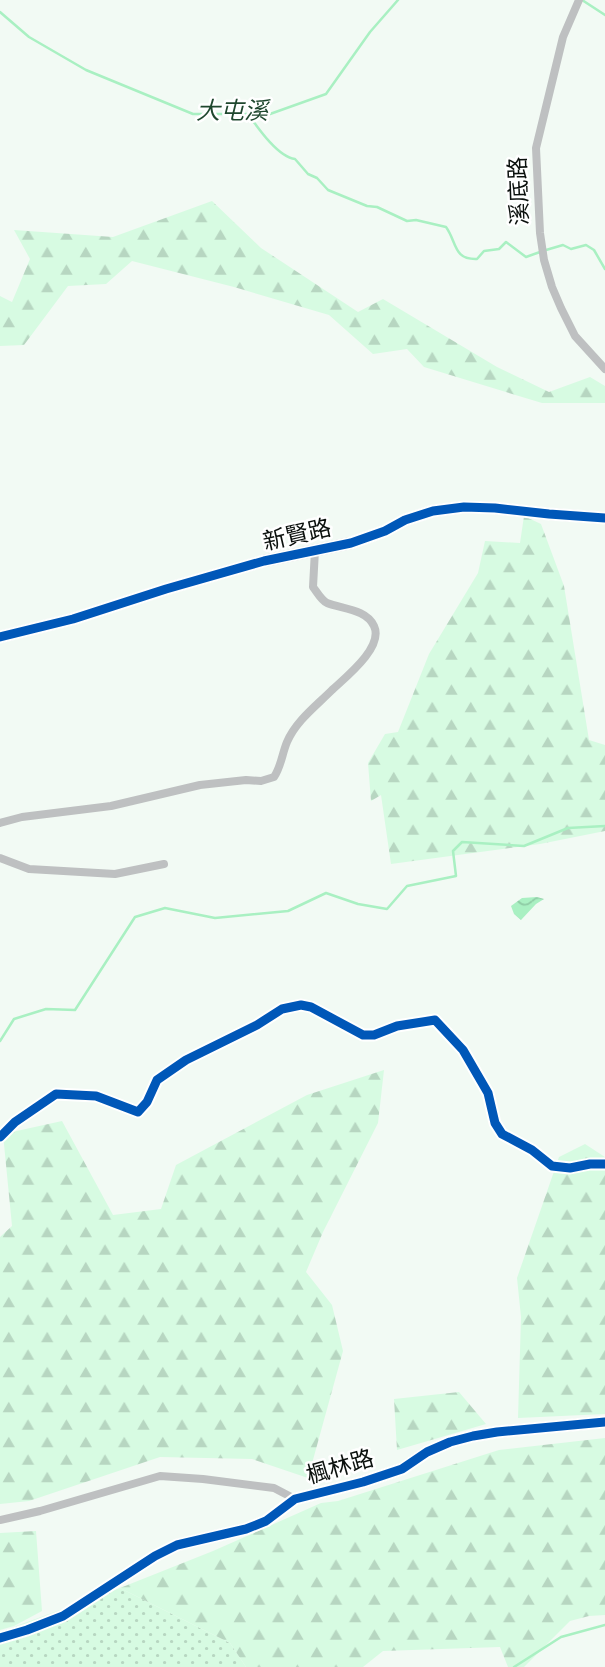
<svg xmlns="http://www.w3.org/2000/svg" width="605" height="1667" viewBox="0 0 605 1667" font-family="'Nunito Sans','Noto Sans TC',sans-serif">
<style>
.grass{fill:url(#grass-dots)}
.forest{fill:url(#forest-firs)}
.water{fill:url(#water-waves)}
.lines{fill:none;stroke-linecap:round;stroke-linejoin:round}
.stream{stroke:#a9f0c2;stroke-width:2.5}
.street{stroke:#bec0c1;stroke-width:8}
.secondary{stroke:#b3b4b6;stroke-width:12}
.cycleway-casing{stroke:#fff;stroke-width:13}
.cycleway{stroke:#0057b8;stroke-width:9}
.labels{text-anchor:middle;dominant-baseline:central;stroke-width:5;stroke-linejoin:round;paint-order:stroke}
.street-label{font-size:23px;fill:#0b100d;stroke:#fff}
.water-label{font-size:24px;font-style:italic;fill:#1f472e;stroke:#fff}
</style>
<defs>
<pattern id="grass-dots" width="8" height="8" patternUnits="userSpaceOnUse" patternTransform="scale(1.75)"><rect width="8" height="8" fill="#d7fbe2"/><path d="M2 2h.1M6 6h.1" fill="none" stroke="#b7d6c1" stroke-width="1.8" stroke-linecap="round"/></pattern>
<pattern id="forest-firs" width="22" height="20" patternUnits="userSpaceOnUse" patternTransform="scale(1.75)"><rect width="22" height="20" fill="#d7fbe2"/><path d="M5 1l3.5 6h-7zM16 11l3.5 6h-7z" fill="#b7d6c1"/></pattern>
<pattern id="water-waves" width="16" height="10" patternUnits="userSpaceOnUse" patternTransform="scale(1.75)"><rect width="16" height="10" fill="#a9f0c2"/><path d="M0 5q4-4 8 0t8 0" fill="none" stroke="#90cda6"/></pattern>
</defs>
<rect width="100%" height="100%" fill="#f2faf4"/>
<path class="grass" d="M 120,1588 L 230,1643 L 246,1667 L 0,1667 L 0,1632 Z"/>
<path class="forest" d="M 212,201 L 261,248 L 358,312 L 383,299 L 497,367 L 549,392 L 590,377 L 605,386 L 605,403 L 542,403 L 424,367 L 407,349 L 373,354 L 329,315 L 234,287 L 132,261 L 106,284 L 68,286 L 24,345 L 0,346 L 0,296 L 12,302 L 30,259 L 14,230 L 113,237 Z
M 524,516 L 541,524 L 564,586 L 589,740 L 605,745 L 605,831 L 540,844 L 391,864 L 381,795 L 371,801 L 368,763 L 385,734 L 398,732 L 429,654 L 478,573 L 485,541 L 520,543 Z
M 384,1070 L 378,1123 L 323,1232 L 306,1272 L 332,1305 L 343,1351 L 308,1478 L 252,1459 L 160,1457 L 29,1501 L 0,1504 L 0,1237 L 12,1226 L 3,1134 L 62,1121 L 113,1215 L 161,1209 L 176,1165 L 307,1095 Z
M 585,1144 L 605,1157 L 605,1414 L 518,1418 L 521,1317 L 517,1278 L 559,1157 Z
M 459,1392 L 486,1424 L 397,1450 L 394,1399 Z
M 605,1438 L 605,1615 L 589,1616 L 570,1621 L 524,1667 L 508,1667 L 500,1647 L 383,1651 L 363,1667 L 246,1667 L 230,1643 L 120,1588 L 213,1551 L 321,1503 L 338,1501 L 499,1450 Z
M 36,1531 L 42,1611 L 14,1626 L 0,1630 L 0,1533 Z"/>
<path class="water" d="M 537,897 L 544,899 L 536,904 L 521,920 L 514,914 L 511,906 L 522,898 Z"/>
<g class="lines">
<path class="stream" d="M 582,0 L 605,15
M 0,12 L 29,37 L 86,70 L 193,114 L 270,114 L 326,94 L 370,32 L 398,0
M 248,114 C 258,128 278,157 295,159 L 308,174 L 317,178 L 328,190 L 367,206 L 377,207 L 407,221 L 416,220 L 446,227 C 457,242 453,260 477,259 L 484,251 L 499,249 L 506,242 L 526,257 L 540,252
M 546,250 L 563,245 L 571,249 L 586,245 L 594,250 L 605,269
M 0,1041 L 14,1019 L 46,1009 L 75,1010 L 135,917 L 165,908 L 215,918 L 288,911 L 326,893 L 358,904 L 387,909 L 407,886 L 456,876 L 453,851 L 462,842 L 524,846 L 568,828 L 605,826
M 514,1667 L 561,1637 L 605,1625"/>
<path class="street" d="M 579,0 L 563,37 L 536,148 L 540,233 L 544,260 L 552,287 L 561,308 L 575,336 L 605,369
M 0,823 L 22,817 L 111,806 L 200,785 L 246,780 L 261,781 L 274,777 C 281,767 282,754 287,742 C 296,721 316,706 332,690 C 346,677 384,647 374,626 C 366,609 342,609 327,603 C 321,600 317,592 313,587 L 315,550
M 0,858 L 29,869 L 115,874 L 164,864
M 0,1137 L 15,1122 L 56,1094 L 96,1096 L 138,1112 L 147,1102 L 157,1080 L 186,1060 L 257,1025 L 282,1009 L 301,1005 L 311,1007 L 363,1035 L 374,1035 L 397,1026 L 435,1020 L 463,1050 L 488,1093 L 495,1123 L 502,1134 L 532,1150 L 552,1166 L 570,1168 L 590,1164 L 605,1164
M 0,1520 L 40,1511 L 160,1476 L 203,1479 L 274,1488 L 295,1499"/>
<path class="secondary" d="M 0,637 L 73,619 L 166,589 L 264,561 L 351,543 L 385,531 L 405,520 L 433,511 L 464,507 L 495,508 L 549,514 L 605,518
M 0,1638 L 27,1630 L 63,1616 L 155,1556 L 177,1545 L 246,1529 L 266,1521 L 295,1499 L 363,1482 L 402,1469 L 427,1452 L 450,1442 L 473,1436 L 497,1432 L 605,1422"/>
<g class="cycleway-casing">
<path id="cycleway" d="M 0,637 L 73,619 L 166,589 L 264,561 L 351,543 L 385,531 L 405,520 L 433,511 L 464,507 L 495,508 L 549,514 L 605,518
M 0,1137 L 15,1122 L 56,1094 L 96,1096 L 138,1112 L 147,1102 L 157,1080 L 186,1060 L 257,1025 L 282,1009 L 301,1005 L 311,1007 L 363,1035 L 374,1035 L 397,1026 L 435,1020 L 463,1050 L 488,1093 L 495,1123 L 502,1134 L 532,1150 L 552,1166 L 570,1168 L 590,1164 L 605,1164
M 0,1638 L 27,1630 L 63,1616 L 155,1556 L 177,1545 L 246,1529 L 266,1521 L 295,1499 L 363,1482 L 402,1469 L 427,1452 L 450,1442 L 473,1436 L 497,1432 L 605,1422"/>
</g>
<use href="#cycleway" class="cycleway"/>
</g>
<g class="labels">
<g class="street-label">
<text transform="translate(519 191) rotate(-92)">溪底路</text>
<text transform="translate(297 535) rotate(-13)">新賢路</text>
<text transform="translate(340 1467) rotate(-16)">楓林路</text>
</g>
<g class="water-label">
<text x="232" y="111">大屯溪</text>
</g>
</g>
</svg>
